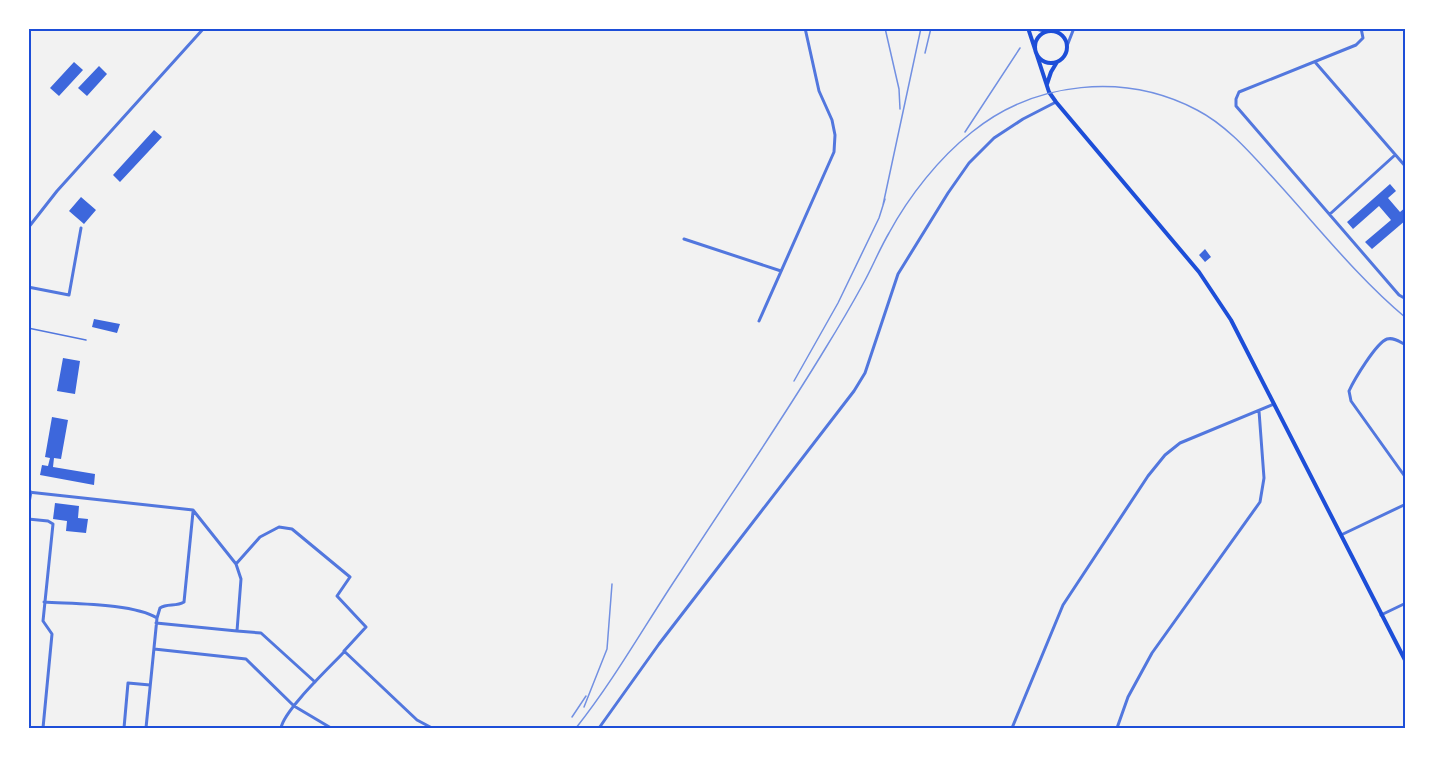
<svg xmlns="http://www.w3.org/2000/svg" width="1434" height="757" viewBox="0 0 1434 757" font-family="'Nunito Sans',sans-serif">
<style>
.building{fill:#3d67dc}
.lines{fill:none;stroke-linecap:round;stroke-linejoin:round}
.service{stroke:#5277de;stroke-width:1.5}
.minor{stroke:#5277de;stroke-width:3}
.tertiary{stroke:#5277de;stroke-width:3}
.secondary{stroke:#1d4ed8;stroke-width:4}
.rail{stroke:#7290e2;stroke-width:1.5}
.neatline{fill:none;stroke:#1d4ed8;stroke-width:2}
</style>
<rect width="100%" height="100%" fill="#f2f2f2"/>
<path class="building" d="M 74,62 L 83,70 L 59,96 L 50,88 Z
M 99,66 L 107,74 L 87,96 L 78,88 Z
M 154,130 L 162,137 L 120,182 L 113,175 Z
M 1390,184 L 1396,191 L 1388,198 L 1400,212 L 1406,207 L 1406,220 L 1372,249 L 1365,242 L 1391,220 L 1379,206 L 1353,229 L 1347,222 Z
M 81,197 L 96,210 L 84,224 L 69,211 Z
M 1205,249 L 1211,257 L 1205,262 L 1199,255 Z
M 94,319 L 120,324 L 117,333 L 92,327 Z
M 63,358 L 80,361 L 75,394 L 57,391 Z
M 52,417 L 68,420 L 61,459 L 54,458 L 53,467 L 95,474 L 94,485 L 40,475 L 42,465 L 48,466 L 50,458 L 45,457 Z
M 55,503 L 79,506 L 78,518 L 88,519 L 86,533 L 66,531 L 67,521 L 53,519 Z"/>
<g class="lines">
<path class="service" d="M 28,328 L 86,340"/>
<path class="minor" d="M 1361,28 L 1363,38 L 1356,45 L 1239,92 L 1236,99 L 1236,106 L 1399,295 L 1406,299
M 1315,62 L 1406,167
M 1330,214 L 1395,155
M 684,239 L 781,271
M 28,287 L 69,295 L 81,228
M 759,321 L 834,152 L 835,135 L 832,120 L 819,91 L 805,28
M 1406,345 C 1400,342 1394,337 1387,339 C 1376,343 1354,380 1349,391 L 1351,401 L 1406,478
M 28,492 L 193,510 L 236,564 L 241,579 L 237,631 L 156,623
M 28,508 L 31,492
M 28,519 L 48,521 L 53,524 L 43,621 L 52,634 L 43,728
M 1341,535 L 1406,504
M 236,564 L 260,537 L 279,527 L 292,529 L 350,577 L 337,596 L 366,627 L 344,651 L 417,720 L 432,728
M 44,602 C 73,604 133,603 157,618
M 1381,615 L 1406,603
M 237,631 L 261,633 L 315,682
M 154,649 L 246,659 L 294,706 L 331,728
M 124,728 L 128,683 L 150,685
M 146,728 L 157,618 L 160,608 C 167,603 176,607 184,602 L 193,512
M 281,728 C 284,710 330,667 344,652
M 1012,728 L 1063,605 L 1148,476 L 1165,455 L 1180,443 L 1274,404
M 1117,728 L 1128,697 L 1152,653 L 1260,502 L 1264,478 L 1259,411"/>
<path class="tertiary" d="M 1049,31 L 1052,28
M 1067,46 L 1074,28
M 28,228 L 57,191 L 204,28
M 599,728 L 659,644 L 854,391 L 865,373 L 898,274 L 948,193 L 969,163 L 994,138 L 1023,119 L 1056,102"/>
<path class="secondary" d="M 1028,28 L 1049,92 L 1056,102 L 1199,272 L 1231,320 L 1406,662
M 1034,28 L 1047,31
M1035 47a16 16 0 1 1 32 0a16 16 0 1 1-32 0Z
M 1047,84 L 1051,72 L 1057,62"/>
<path class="rail" d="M 885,28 L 899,89 L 900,109
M 925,53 L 931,28
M 965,132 L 1020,48
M 883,205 L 921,28
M 794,381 L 838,303 L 879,218 L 885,199
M 584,707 L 607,649 L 612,584
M 572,717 L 586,696
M 576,728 C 615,679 646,623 681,571 C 729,497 779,425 825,349 C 838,328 851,306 863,284 C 872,268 879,250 889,233 C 909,196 939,158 972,132 C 1035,81 1125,72 1197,110 C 1228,126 1252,155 1276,181 C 1318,227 1358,278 1406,318"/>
</g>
<rect width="1434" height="757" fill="none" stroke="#ffffff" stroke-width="60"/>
<rect x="30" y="30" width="1374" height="697" class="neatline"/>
</svg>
